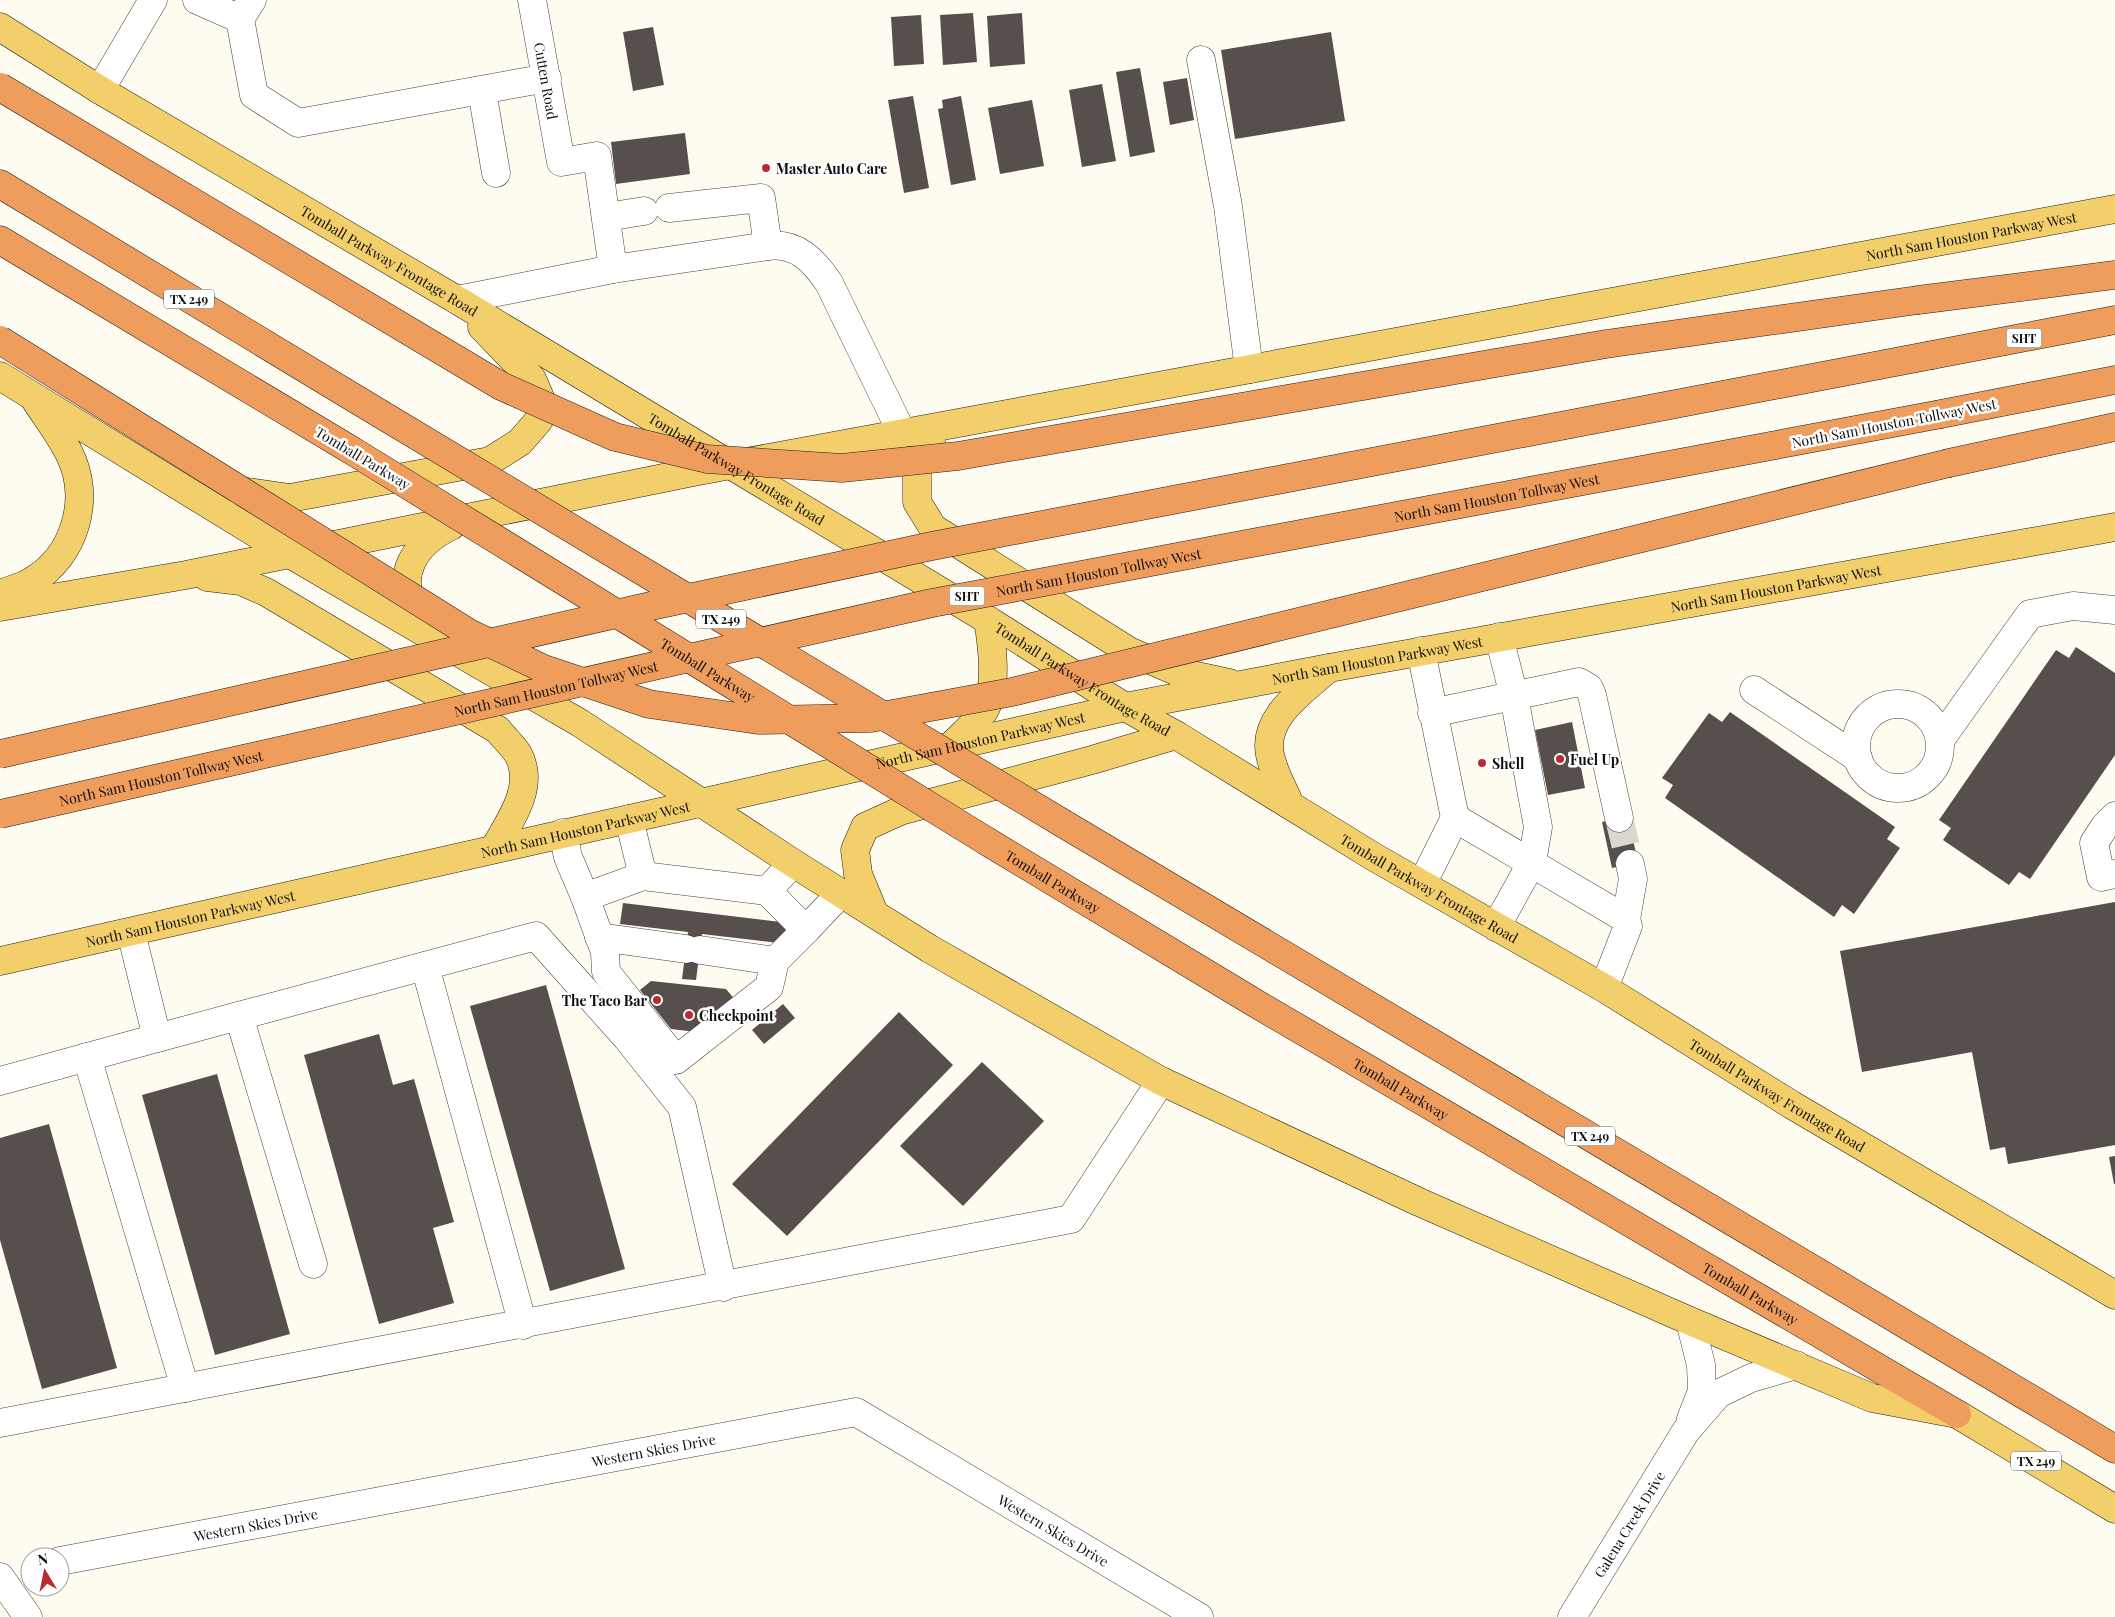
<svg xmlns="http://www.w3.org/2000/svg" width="2115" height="1617" viewBox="0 0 2115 1617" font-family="'Playfair Display',serif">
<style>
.building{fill:#564f4b}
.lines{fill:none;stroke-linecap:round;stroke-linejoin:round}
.minor-tunnel{stroke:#dad7ce;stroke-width:28;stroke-dasharray:28 14;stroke-linecap:butt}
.minor-casing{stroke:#414141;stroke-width:29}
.major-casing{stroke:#1f1f1f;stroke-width:29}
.highway-casing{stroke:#1f1f1f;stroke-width:29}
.minor{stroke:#fff;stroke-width:28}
.major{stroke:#f3cf6b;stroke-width:28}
.highway{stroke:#ef9d5d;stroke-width:28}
.highway-bridge-casing{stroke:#1f1f1f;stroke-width:29;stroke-linecap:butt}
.highway-bridge{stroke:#ef9d5d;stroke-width:28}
.poi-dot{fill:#b92b34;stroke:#fff;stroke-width:2}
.labels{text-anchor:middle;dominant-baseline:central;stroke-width:5;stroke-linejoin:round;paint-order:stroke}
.shield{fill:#fff;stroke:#565656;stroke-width:1}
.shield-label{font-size:12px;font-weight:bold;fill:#0e0e0e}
.street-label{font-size:14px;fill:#0e0e0e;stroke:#fff}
.poi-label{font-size:14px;font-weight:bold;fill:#0e0e0e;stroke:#fff;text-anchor:start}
</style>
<rect width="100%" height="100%" fill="#fefbf0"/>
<path class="building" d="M 973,13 L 977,62 L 943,65 L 940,15 Z
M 1022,13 L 1025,64 L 990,67 L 987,16 Z
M 921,15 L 924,64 L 894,66 L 891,17 Z
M 653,27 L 664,85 L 633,91 L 623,32 Z
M 1331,32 L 1345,121 L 1235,139 L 1221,50 Z
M 1140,68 L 1155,152 L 1130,157 L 1116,72 Z
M 1187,78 L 1194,120 L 1170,125 L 1163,82 Z
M 1102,84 L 1116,161 L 1082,167 L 1069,90 Z
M 913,96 L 929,188 L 904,193 L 888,100 Z
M 961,96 L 976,180 L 951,185 L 938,109 L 943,108 L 942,100 Z
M 1032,100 L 1044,166 L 1000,174 L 988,108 Z
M 685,133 L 690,174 L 616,184 L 611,142 Z
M 2076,647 L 2115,673 L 2115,755 L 2030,879 L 2019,872 L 2009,885 L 1943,840 L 1951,828 L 1939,820 L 2056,650 L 2069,658 Z
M 1730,712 L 1895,827 L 1887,839 L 1900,848 L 1854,914 L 1842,905 L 1834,917 L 1665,798 L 1673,785 L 1662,778 L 1709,713 L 1722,722 Z
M 1572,722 L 1585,788 L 1548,795 L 1535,730 Z
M 1628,816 L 1638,863 L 1612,868 L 1602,822 Z
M 2115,902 L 2115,1145 L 2008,1164 L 2005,1147 L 1990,1150 L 1972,1052 L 1862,1072 L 1840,951 Z
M 623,903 L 789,923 L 787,944 L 702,934 L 696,980 L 682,979 L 688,932 L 620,924 Z
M 651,981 L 726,989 L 736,1001 L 697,1032 L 671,1029 L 640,990 Z
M 546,985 L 625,1269 L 550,1291 L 470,1006 Z
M 783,1004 L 795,1018 L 764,1044 L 752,1030 Z
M 899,1012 L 953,1065 L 787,1236 L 732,1184 Z
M 379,1034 L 393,1085 L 414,1079 L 454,1222 L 433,1228 L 454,1303 L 379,1324 L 304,1055 Z
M 982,1062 L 1044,1121 L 963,1206 L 900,1146 Z
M 217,1074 L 290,1334 L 215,1355 L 142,1095 Z
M 49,1124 L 117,1368 L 42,1389 L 0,1240 L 0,1138 Z
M 2115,1156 L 2115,1184 L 2114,1184 L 2109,1157 Z"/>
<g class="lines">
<path class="minor-tunnel" d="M 1619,818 L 1630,864"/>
<g class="minor-casing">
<g id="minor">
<path d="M 197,0 L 240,19"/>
<path d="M 252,0 L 240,19 L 254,95 L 298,123 L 547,78"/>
<path id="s1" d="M 532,0 L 561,162 L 597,156 L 613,269"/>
<path d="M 1201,60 L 1228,206 L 1249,369"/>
<path d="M 100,90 L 153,0"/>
<path d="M 482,91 L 496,173"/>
<path d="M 669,208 L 761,198 L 768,246"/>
<path d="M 606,217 L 644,211"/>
<path d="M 457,300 L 613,269 L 768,246 C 797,242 814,261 829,283 L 902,433"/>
<path d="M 1421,651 L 1455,818 L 1422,884"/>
<path d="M 1754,690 L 1858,758"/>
<circle cx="1898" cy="746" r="42"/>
<path d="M 1432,713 L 1579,682 L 1589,688 L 1592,695 L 1619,818"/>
<path d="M 1940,740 L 2030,614 L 2073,606 L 2115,610"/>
<path d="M 2115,816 L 2105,826 L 2094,843 L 2101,877 L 2115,874"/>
<path d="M 1455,818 L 1626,919 L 1628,926 L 1604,988"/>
<path d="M 629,819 L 643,876"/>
<path d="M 563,833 L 568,857 L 585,897 L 643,876 L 767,891 L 793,863"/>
<path d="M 767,891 L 806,930 L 841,893"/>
<path d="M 585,897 L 605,952 L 606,972 L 676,1060 L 769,987 L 775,961 L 806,930"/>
<path d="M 1626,919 L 1633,879 L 1630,864"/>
<path d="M 1496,927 L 1532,862 L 1538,827 L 1514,696 L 1499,637"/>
<path d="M 599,937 L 686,949"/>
<path d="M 700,950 L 775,961"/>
<path d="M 425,966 L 523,1325"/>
<path d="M 239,1016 L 313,1264"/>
<path d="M 157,1038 L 536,936 L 627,1038 L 682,1107 L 723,1287"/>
<path d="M 87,1057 L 185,1388"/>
<path d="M 0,1081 L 157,1038 L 131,932"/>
<path d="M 1690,1321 L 1701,1365 L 1702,1391 L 1691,1419"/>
<path d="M 0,1423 L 1071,1219 L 1161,1081"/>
<path id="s2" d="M 60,1561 L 856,1412 L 1199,1617"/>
<path d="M 0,1577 L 28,1617"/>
<path id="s3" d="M 1572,1617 L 1686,1431 L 1718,1394 L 1751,1378 L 1796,1365"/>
</g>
</g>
<g class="major-casing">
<g id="major">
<path id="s4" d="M 0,27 L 100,90 L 457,300 L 988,620 L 1125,707 L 1176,735 L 1374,857 L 1604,988 L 1792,1105 L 2115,1295"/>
<path d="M 0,376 L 288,553 L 580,723 L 793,863 L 930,949 L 1161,1081 L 1419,1202 L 1690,1321 L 1872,1398 L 1957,1414 L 2115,1509"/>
<path d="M 931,441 L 917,466 L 917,502 L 933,528 L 1129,651 L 1178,672 L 1229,683"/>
<path d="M 240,491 L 290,498 L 490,461 L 520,442 L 539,420 L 541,400 L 532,379 L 482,327"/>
<path d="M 207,577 L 241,581 L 266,592 L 498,730 C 504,738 513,746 518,754 C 536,787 509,822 494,849"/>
<path d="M 0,594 C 10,590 23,587 32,581 C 75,556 92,498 69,453 C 60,435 47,418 36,401"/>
<path id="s5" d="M 0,607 L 186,575 L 693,472 L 2115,209"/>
<path d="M 417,614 C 393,576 415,543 451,526"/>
<path d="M 950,747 C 962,735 976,724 985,709 C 998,687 992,644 988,620"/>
<path d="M 1290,805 C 1284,790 1275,775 1271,759 C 1259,719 1303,691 1329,668"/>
<path d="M 874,913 L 858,874 L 855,850 L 865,827 L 900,811 L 1092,760 L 1176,735"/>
<path id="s6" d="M 0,961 L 1125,707 L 1329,668 L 2115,527"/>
</g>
</g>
<g class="highway-casing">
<g id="highway">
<path d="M 0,184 L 379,413"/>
<path d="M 0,240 L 351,450"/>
<path d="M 1918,300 L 2115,275"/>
<path d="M 1932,355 L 2115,320"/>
<path d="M 1941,414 L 2115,380"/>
<path d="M 1949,463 L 2115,427"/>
<path d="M 1064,824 L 2115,1449"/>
<path id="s7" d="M 988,842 L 1255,1003 L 1957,1414"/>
</g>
</g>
<use href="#minor" class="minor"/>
<use href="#major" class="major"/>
<use href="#highway" class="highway"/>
<g class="highway-bridge-casing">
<g id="highway-bridge">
<path d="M 0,87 L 501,386 L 615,437 L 707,459 L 842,468 L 958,456 L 1606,344 L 1918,300"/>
<path d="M 0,340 L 469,633 L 544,669 L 649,704 L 758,720 L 871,718 L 1012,692 L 1949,463"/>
<path d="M 379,413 L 1064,824"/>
<path id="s8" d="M 351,450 L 988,842"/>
<path d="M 0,754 L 651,606 L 932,546 L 1932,355"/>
<path id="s9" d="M 0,814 L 932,603 L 1941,414"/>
</g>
</g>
<use href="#highway-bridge" class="highway-bridge"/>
</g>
<g class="poi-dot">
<circle cx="766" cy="168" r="5"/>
<circle cx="1560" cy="759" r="5"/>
<circle cx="1482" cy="763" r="5"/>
<circle cx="657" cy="1000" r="5"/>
<circle cx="689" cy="1015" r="5"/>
</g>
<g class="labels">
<g class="shield">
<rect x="164" y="289.5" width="50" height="19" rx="4"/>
<rect x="2006.5" y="328.5" width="35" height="19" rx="4"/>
<rect x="949.5" y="586.5" width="35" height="19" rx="4"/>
<rect x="696" y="609.5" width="50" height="19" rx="4"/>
<rect x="1565" y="1126.5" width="50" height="19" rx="4"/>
<rect x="2011" y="1451.5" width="50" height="19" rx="4"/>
</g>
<g class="shield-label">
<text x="189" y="299">TX 249</text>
<text x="2024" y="338">SHT</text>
<text x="967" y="596">SHT</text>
<text x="721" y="619">TX 249</text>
<text x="1590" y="1136">TX 249</text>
<text x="2036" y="1461">TX 249</text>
</g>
<g class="street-label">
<text stroke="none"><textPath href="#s1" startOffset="82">Cutten Road</textPath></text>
<text stroke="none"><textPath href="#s5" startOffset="2006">North Sam Houston Parkway West</textPath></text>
<text stroke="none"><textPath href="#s4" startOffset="454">Tomball Parkway Frontage Road</textPath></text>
<text transform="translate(1894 423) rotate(-11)">North Sam Houston Tollway West</text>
<text transform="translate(363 458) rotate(31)">Tomball Parkway</text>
<text stroke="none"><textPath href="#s4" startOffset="859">Tomball Parkway Frontage Road</textPath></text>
<text stroke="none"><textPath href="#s9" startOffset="1530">North Sam Houston Tollway West</textPath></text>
<text stroke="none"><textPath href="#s9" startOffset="1125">North Sam Houston Tollway West</textPath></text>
<text stroke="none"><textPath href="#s6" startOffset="1815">North Sam Houston Parkway West</textPath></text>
<text stroke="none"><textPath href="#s6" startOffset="1410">North Sam Houston Parkway West</textPath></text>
<text stroke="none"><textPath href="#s8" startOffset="419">Tomball Parkway</textPath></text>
<text stroke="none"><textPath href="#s4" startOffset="1264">Tomball Parkway Frontage Road</textPath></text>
<text stroke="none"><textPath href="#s9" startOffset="570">North Sam Houston Tollway West</textPath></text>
<text stroke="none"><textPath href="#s6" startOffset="1005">North Sam Houston Parkway West</textPath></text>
<text stroke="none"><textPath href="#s9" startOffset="165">North Sam Houston Tollway West</textPath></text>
<text stroke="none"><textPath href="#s6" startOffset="600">North Sam Houston Parkway West</textPath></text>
<text stroke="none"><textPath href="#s7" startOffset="76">Tomball Parkway</textPath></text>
<text stroke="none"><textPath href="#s4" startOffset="1669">Tomball Parkway Frontage Road</textPath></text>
<text stroke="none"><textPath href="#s6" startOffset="195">North Sam Houston Parkway West</textPath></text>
<text stroke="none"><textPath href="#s7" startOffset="481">Tomball Parkway</textPath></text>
<text stroke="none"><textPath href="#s4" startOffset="2074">Tomball Parkway Frontage Road</textPath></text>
<text stroke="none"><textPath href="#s7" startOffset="886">Tomball Parkway</textPath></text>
<text stroke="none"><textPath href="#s2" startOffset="604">Western Skies Drive</textPath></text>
<text stroke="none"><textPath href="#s2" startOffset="199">Western Skies Drive</textPath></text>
<text stroke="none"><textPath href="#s3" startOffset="109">Galena Creek Drive</textPath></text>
<text stroke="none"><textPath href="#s2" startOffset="1040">Western Skies Drive</textPath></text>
</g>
<g class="poi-label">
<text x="776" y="168">Master Auto Care</text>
<text x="1570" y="759">Fuel Up</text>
<text x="1492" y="763">Shell</text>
<text x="647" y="1000" text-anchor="end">The Taco Bar</text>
<text x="699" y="1015">Checkpoint</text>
</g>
</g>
<g transform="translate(45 1572) rotate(350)"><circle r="24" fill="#ffffff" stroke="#9f9f9f"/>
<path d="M0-4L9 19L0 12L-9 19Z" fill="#b92b34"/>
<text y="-8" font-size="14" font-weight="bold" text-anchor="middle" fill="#0e0e0e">N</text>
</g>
</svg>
